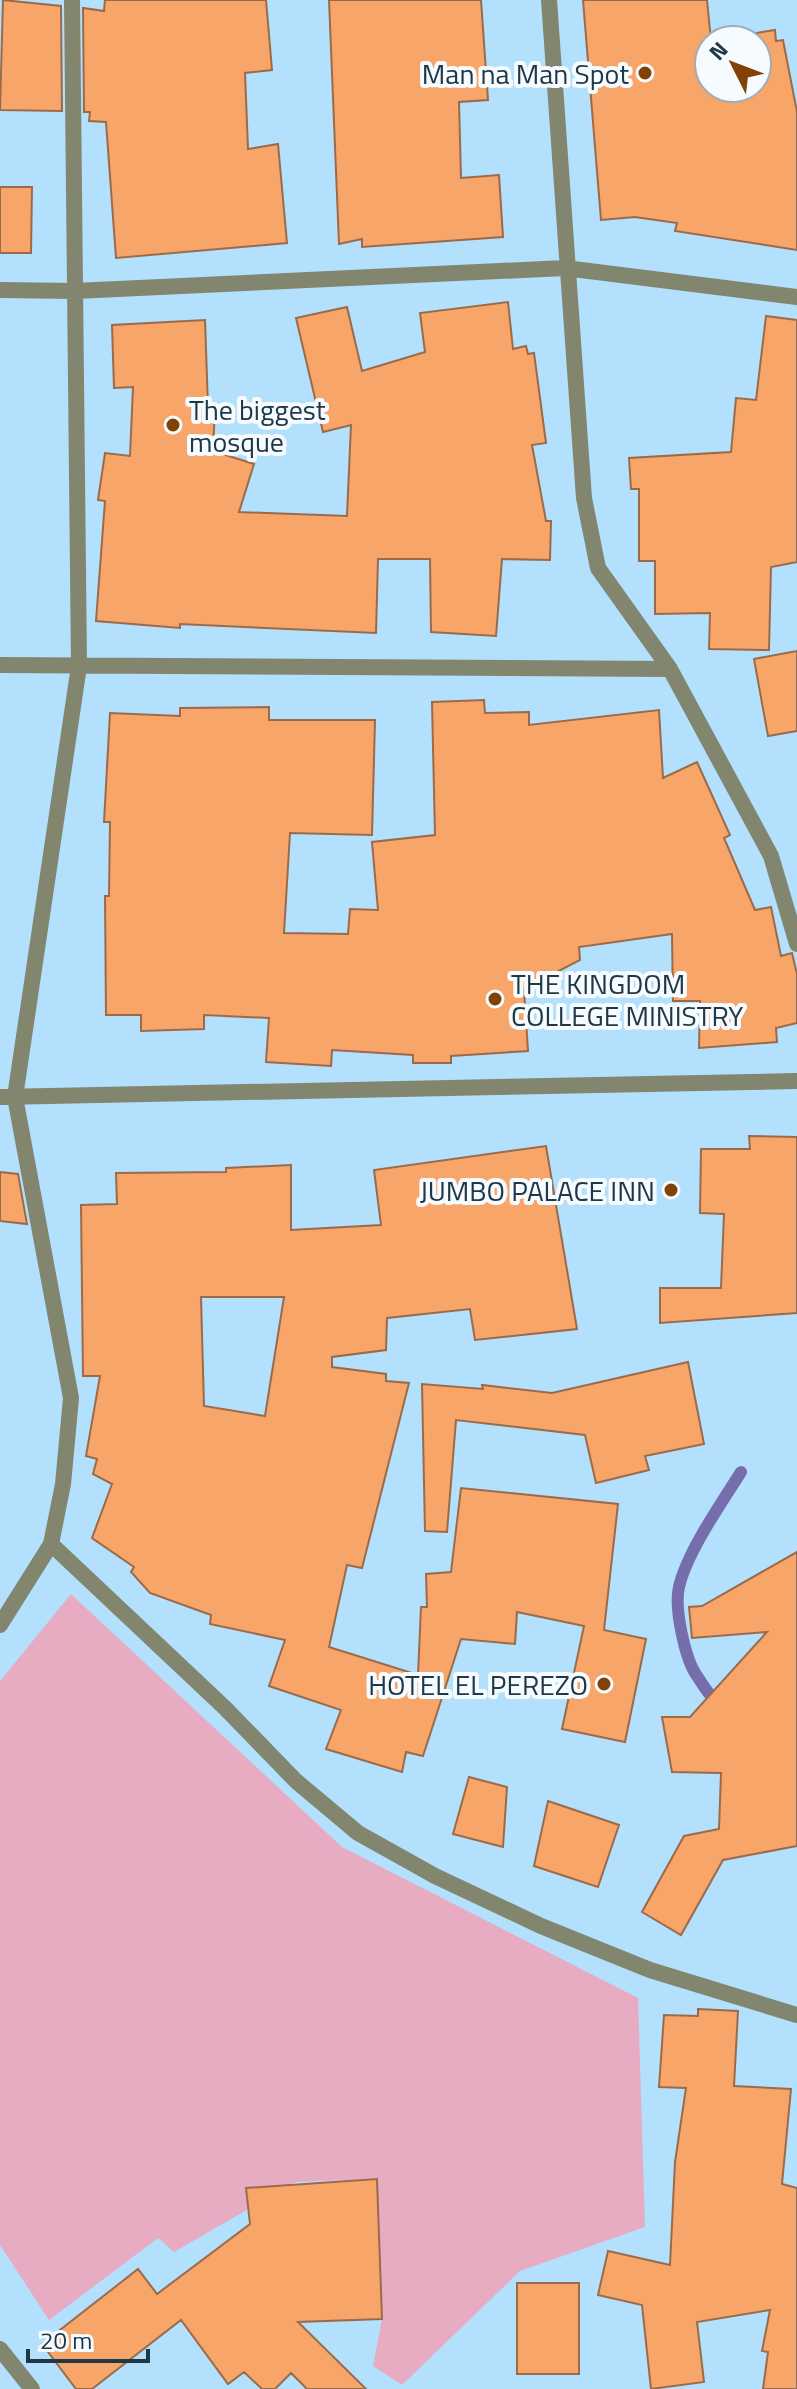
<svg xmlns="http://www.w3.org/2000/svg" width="797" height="2389" viewBox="0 0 797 2389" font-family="'Titillium Web',sans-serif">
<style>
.green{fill:#e7acc1}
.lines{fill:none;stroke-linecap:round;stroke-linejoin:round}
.stream{stroke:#766dac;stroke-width:12}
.building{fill:#f8a56a;stroke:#9b6b49;stroke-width:2;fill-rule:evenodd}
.minor{stroke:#82866e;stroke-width:16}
.poi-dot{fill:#824206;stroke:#f5fbff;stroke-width:3}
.labels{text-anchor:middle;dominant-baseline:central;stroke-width:8;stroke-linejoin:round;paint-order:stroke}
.poi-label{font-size:28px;fill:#203846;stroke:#f5fbff;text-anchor:end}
</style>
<rect width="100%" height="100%" fill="#b2e0fd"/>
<path class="green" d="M 71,1594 L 342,1847 L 638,1998 L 645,2227 L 520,2271 L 402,2385 L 373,2366 L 382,2319 L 376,2179 L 295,2182 L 174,2252 L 158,2238 L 49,2320 L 0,2245 L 0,1681 Z"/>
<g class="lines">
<path class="stream" d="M 722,1703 C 710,1699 704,1686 697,1676 C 685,1659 674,1608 679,1587 C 687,1552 722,1502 741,1472"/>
</g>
<path class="building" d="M 3,0 L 61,6 L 62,111 L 0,110 Z
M 105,0 L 266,0 L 272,70 L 245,73 L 248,149 L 278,144 L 287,243 L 116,258 L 106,122 L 89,121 L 90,112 L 84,112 L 83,8 L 104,11 Z
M 329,0 L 481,0 L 488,100 L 459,102 L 461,178 L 499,175 L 503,237 L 362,247 L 362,239 L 339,244 Z
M 583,0 L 707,0 L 711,40 L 709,88 L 757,88 L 757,40 L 711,40 L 775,30 L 776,41 L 783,40 L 797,112 L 797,250 L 675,231 L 677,223 L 635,217 L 601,220 Z
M 0,187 L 32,187 L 31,253 L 0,253 Z
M 508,302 L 513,349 L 526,346 L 528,354 L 534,353 L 546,443 L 532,445 L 546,521 L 551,521 L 550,560 L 502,559 L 496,636 L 431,632 L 430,559 L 378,559 L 376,633 L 180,624 L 180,628 L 96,621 L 105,501 L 98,500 L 105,453 L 130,456 L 133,387 L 114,388 L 112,325 L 205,320 L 208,407 L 215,407 L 213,451 L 254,464 L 239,512 L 347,516 L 351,425 L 323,432 L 296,318 L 347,307 L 362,371 L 425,352 L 420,313 Z
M 766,316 L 797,320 L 797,562 L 771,567 L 769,650 L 709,649 L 710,613 L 655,614 L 655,561 L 639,561 L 639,489 L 631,489 L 629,458 L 731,452 L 736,398 L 756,400 Z
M 797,651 L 797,731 L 768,736 L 754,659 Z
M 484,700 L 485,713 L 529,712 L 529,725 L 659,710 L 663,778 L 697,762 L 730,835 L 724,838 L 755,910 L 771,907 L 781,956 L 792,953 L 797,974 L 797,1023 L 776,1028 L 777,1042 L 699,1048 L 700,1001 L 673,1001 L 672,934 L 579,947 L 580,960 L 524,989 L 528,1051 L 451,1056 L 451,1063 L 413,1063 L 413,1055 L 332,1050 L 331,1066 L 266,1062 L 269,1018 L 204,1015 L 204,1029 L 141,1031 L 141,1015 L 106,1015 L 105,896 L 109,896 L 110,822 L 104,822 L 110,713 L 180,716 L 180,708 L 269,707 L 269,720 L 375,720 L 372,835 L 290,833 L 284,933 L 348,934 L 350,909 L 378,910 L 372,842 L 435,835 L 432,702 Z
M 749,1136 L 797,1137 L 797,1313 L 660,1323 L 660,1288 L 721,1288 L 724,1214 L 700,1213 L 701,1149 L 750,1149 Z
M 546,1146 L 577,1329 L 475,1340 L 470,1309 L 387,1318 L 386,1350 L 332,1357 L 332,1367 L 386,1374 L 386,1381 L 409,1383 L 362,1568 L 347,1565 L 329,1647 L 418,1675 L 421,1607 L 427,1607 L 426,1574 L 451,1572 L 461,1488 L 618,1504 L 604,1630 L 646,1639 L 625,1742 L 562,1729 L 584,1626 L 517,1612 L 515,1644 L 461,1639 L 423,1756 L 406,1752 L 402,1772 L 326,1749 L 341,1710 L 269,1686 L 285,1640 L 210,1624 L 211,1615 L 150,1593 L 131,1572 L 134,1567 L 92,1538 L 112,1484 L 93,1474 L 97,1459 L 86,1456 L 100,1376 L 83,1376 L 81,1205 L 117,1204 L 116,1173 L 226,1172 L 226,1168 L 291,1165 L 291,1230 L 381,1225 L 374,1170 ZM 201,1297 L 284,1297 L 265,1416 L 204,1406 Z
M 0,1172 L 18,1174 L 27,1224 L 0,1221 Z
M 688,1362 L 704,1444 L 645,1456 L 649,1470 L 596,1483 L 585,1435 L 456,1420 L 447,1532 L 425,1531 L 422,1384 L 483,1389 L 482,1385 L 552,1393 Z
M 797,1552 L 797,1846 L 723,1860 L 681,1935 L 642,1912 L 684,1836 L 719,1829 L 721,1773 L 672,1772 L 662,1717 L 690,1717 L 767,1632 L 692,1638 L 689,1607 L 702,1606 Z
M 469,1777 L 507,1787 L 503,1847 L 453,1834 Z
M 548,1801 L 619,1825 L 598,1887 L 534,1866 Z
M 698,2009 L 738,2011 L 734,2086 L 791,2089 L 782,2184 L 797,2188 L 797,2389 L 763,2389 L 768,2352 L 762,2351 L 770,2310 L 697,2322 L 704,2382 L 651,2389 L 642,2305 L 598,2295 L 608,2251 L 670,2265 L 675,2162 L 686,2088 L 659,2087 L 664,2015 L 698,2016 Z
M 377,2179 L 382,2319 L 298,2322 L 366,2389 L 307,2389 L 291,2373 L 275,2389 L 262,2389 L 244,2372 L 228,2384 L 181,2320 L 92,2389 L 76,2389 L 42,2344 L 138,2269 L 157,2294 L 250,2224 L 246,2188 Z
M 517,2283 L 579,2283 L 579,2374 L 517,2374 Z"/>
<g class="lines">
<path class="minor" d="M 549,0 L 584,498 L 598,568 L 670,669 L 771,856 L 797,944
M 0,290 L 75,291 L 565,268 L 797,297
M 0,665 L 670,669
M 0,1097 L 797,1081
M 51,1544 L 225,1708 L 296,1781 L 358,1833 L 435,1876 L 541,1926 L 650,1970 L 797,2015
M 0,1625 L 51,1544 L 63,1484 L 71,1398 L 15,1097 L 79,666 L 72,0
M 0,2349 L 32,2389"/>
</g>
<g class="poi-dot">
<circle cx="645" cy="73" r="8"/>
<circle cx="173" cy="425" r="8"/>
<circle cx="495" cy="999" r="8"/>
<circle cx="671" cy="1190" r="8"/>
<circle cx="604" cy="1684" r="8"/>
</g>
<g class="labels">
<g class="poi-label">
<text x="629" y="73">Man na Man Spot</text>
<text x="189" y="409" text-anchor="start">The biggest<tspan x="189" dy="32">mosque</tspan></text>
<text x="511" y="983" text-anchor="start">THE KINGDOM<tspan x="511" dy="32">COLLEGE MINISTRY</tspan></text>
<text x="655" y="1190">JUMBO PALACE INN</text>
<text x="588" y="1684">HOTEL EL PEREZO</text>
</g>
</g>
<g transform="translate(733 64) rotate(312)"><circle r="38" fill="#f5fbff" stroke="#a0adb5" stroke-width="2"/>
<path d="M0-6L14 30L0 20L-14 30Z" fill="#824206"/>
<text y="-12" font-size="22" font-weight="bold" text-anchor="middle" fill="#203846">N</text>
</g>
<path d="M28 2349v12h120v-12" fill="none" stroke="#203846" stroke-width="4"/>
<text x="40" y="2349" font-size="24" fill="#203846" stroke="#f5fbff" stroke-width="6" paint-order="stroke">20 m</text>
</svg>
